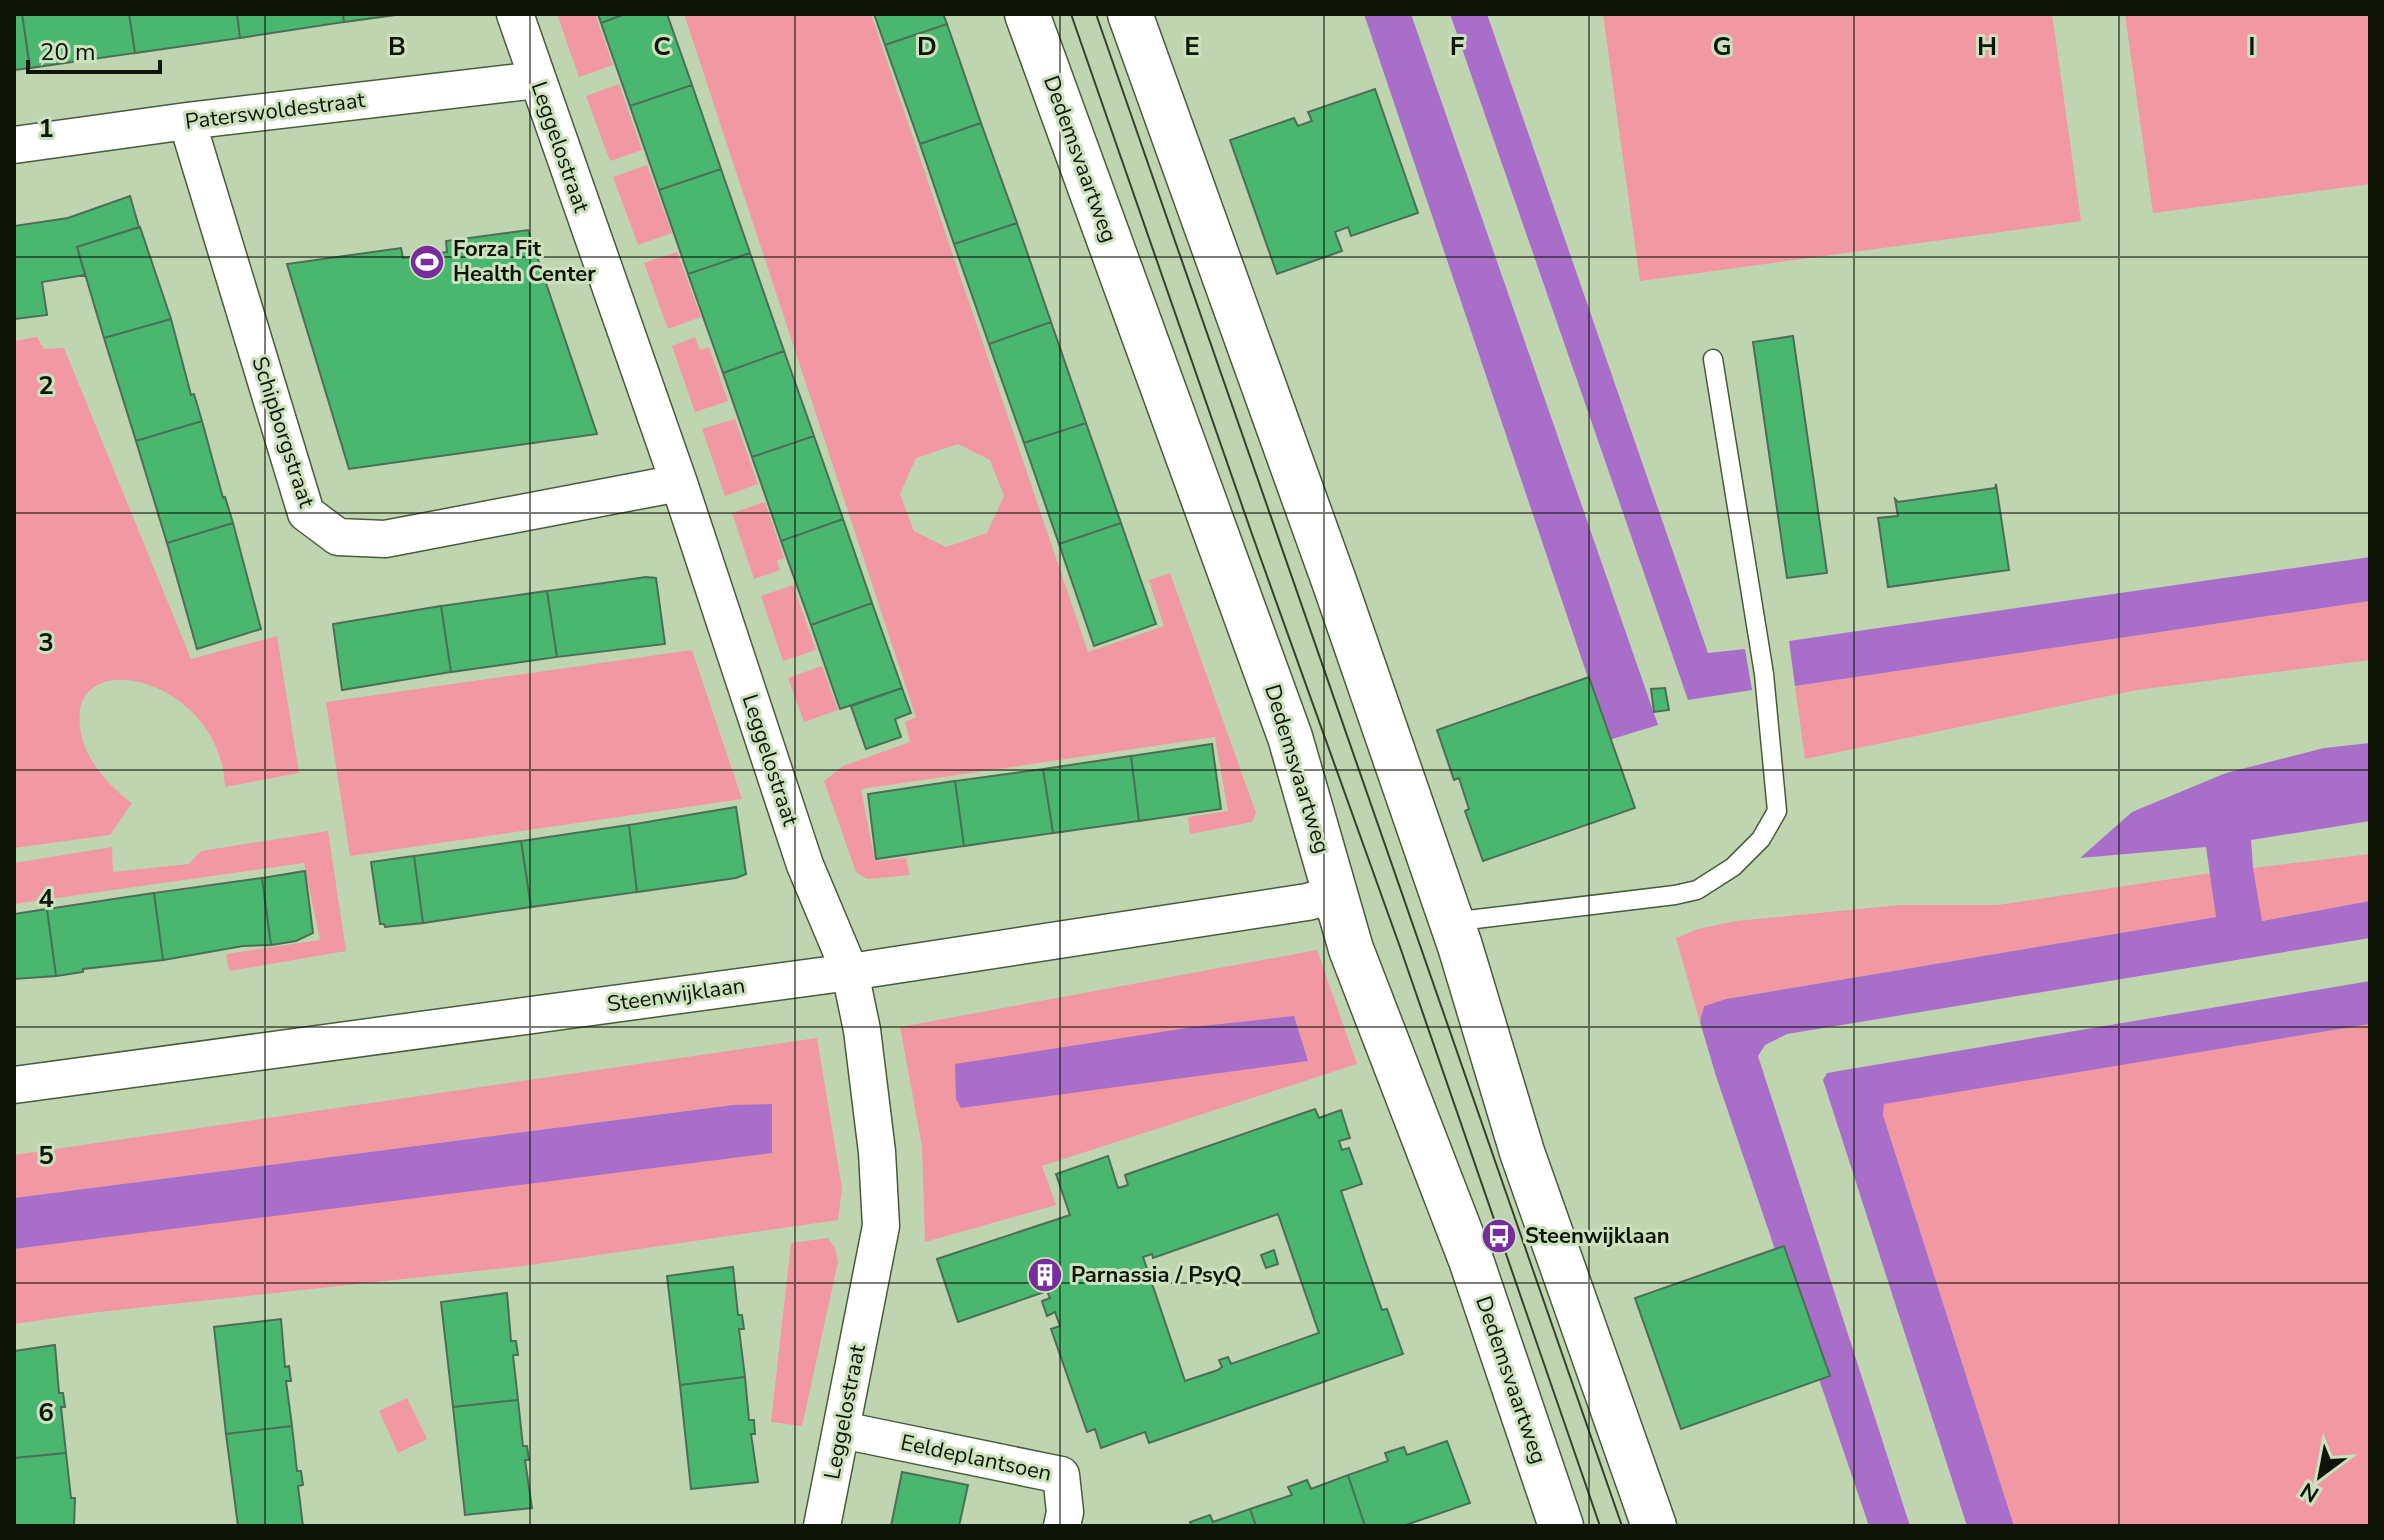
<svg xmlns="http://www.w3.org/2000/svg" width="2384" height="1540" viewBox="0 0 2384 1540" font-family="'Nunito Sans',sans-serif">
<style>
.green{fill:#f198a2;fill-rule:evenodd}
.water{fill:#a86eca}
.building{fill:#49b770;stroke:#4c6e55;stroke-width:2;fill-rule:evenodd}
.lines{fill:none;stroke-linecap:round;stroke-linejoin:round}
.lane-casing{stroke:#485b3a;stroke-width:21}
.street-casing{stroke:#485b3a;stroke-width:39}
.secondary-casing{stroke:#485b3a;stroke-width:47}
.lane{stroke:#fff;stroke-width:18}
.street{stroke:#fff;stroke-width:36}
.secondary{stroke:#fff;stroke-width:44}
.tram{stroke:#37412f;stroke-width:2}
.grid{fill:none;stroke:#0e1508;stroke-width:2;stroke-opacity:0.55}
.labels{text-anchor:middle;dominant-baseline:central;stroke-width:6;stroke-linejoin:round;paint-order:stroke}
.street-label{font-size:22px;fill:#0e1508;stroke:#cce2bc}
.poi-label{font-size:22px;font-weight:bold;fill:#0e1508;stroke:#cce2bc;text-anchor:start}
.grid-label{font-size:26px;text-anchor:middle;font-weight:bold;fill:#0e1508;stroke:#cce2bc;stroke-width:6;stroke-linejoin:round;paint-order:stroke}
</style>
<rect width="100%" height="100%" fill="#bfd5b0"/>
<path class="green" d="M 557,14 L 595,14 L 613,65 L 579,77 Z
M 684,14 L 871,14 L 1088,652 L 1164,626 L 1149,580 L 1170,573 L 1256,813 L 1252,822 L 1190,834 L 1188,817 L 1228,811 L 1215,737 L 861,789 L 875,861 L 906,858 L 910,875 L 867,879 L 856,872 L 824,781 L 843,766 L 910,742 L 905,722 L 916,717 ZM 958,444 L 990,460 L 1004,496 L 987,533 L 946,547 L 914,531 L 900,494 L 916,458 Z
M 1603,14 L 2052,14 L 2081,221 L 1640,281 Z
M 2125,14 L 2370,14 L 2370,184 L 2153,213 Z
M 619,84 L 642,150 L 610,161 L 586,96 Z
M 647,165 L 672,233 L 638,245 L 613,177 Z
M 677,252 L 701,317 L 668,329 L 644,263 Z
M 37,337 L 44,349 L 64,348 L 191,659 L 277,636 L 299,773 L 225,787 C 221,673 53,638 83,741 C 90,765 112,789 132,803 L 110,835 L 14,848 L 14,824 L 16,823 L 14,807 L 14,341 Z
M 695,337 L 700,350 L 709,347 L 728,401 L 695,412 L 672,346 Z
M 735,419 L 758,484 L 725,496 L 702,429 Z
M 765,502 L 784,558 L 777,561 L 780,570 L 754,579 L 732,513 Z
M 793,585 L 816,650 L 783,661 L 761,596 Z
M 2370,601 L 2370,660 L 2137,690 L 1805,759 L 1795,686 Z
M 692,650 L 742,799 L 350,856 L 326,702 Z
M 822,666 L 838,710 L 804,722 L 788,678 Z
M 328,831 L 346,951 L 229,971 L 226,954 L 320,940 L 304,863 L 14,904 L 14,863 L 112,847 L 113,872 L 189,864 L 201,851 Z
M 2370,854 L 2370,901 L 2261,921 L 2253,868 Z
M 2211,873 L 2216,917 L 1726,999 L 1704,1006 L 1700,1022 L 1676,938 L 1698,929 L 1736,921 L 1901,905 L 1998,905 Z
M 1317,950 L 1357,1064 L 1042,1166 L 1056,1205 L 925,1242 L 922,1146 L 900,1027 Z
M 2370,1024 L 2370,1526 L 2014,1526 L 1883,1115 L 1884,1103 Z
M 817,1038 L 842,1188 L 838,1220 L 523,1266 L 90,1313 L 14,1324 L 14,1249 L 198,1225 L 733,1105 L 14,1198 L 14,1155 Z
M 828,1238 L 835,1248 L 838,1262 L 802,1426 L 771,1422 L 791,1243 Z
M 407,1398 L 427,1439 L 398,1453 L 379,1411 Z"/>
<path class="water" d="M 1364,14 L 1411,14 L 1658,725 L 1609,740 Z
M 1450,14 L 1487,14 L 1708,653 L 1745,649 L 1752,690 L 1688,700 Z
M 2370,557 L 2370,601 L 1795,686 L 1789,641 Z
M 2370,743 L 2370,821 L 2251,840 L 2253,868 L 2262,921 L 2370,901 L 2370,938 L 1787,1034 L 1765,1045 L 1758,1056 L 1910,1526 L 1869,1526 L 1716,1076 L 1700,1022 L 1704,1006 L 1726,999 L 2216,917 L 2206,847 L 2080,858 L 2132,812 L 2226,773 L 2324,748 Z
M 2370,981 L 2370,1024 L 1884,1104 L 1883,1115 L 2014,1526 L 1967,1526 L 1823,1080 L 1827,1073 Z
M 1294,1016 L 1308,1061 L 961,1108 L 956,1099 L 955,1064 L 1193,1027 Z
M 772,1104 L 772,1153 L 14,1249 L 14,1198 L 733,1105 Z"/>
<path class="building" d="M 14,14 L 22,14 L 30,68 L 14,70 Z
M 22,14 L 129,14 L 135,53 L 30,68 Z
M 129,14 L 237,14 L 240,38 L 135,53 Z
M 237,14 L 343,14 L 344,22 L 240,38 Z
M 343,14 L 403,14 L 344,22 Z
M 598,14 L 625,14 L 601,23 Z
M 625,14 L 667,14 L 692,85 L 630,106 L 601,23 Z
M 874,14 L 943,14 L 947,24 L 885,45 Z
M 947,24 L 981,123 L 920,144 L 885,45 Z
M 692,85 L 721,169 L 659,190 L 630,106 Z
M 1375,89 L 1418,213 L 1351,236 L 1348,227 L 1335,232 L 1342,251 L 1277,274 L 1230,140 L 1294,118 L 1298,126 L 1312,121 L 1308,112 Z
M 981,123 L 1017,223 L 954,244 L 920,144 Z
M 721,169 L 750,253 L 688,274 L 659,190 Z
M 130,196 L 139,227 L 77,247 L 85,275 L 42,282 L 47,315 L 14,319 L 14,226 L 68,218 Z
M 1017,223 L 1051,322 L 989,344 L 954,244 Z
M 140,227 L 171,319 L 104,338 L 77,247 Z
M 528,230 L 597,434 L 349,469 L 287,264 L 401,248 L 403,258 L 447,252 L 446,241 Z
M 750,253 L 784,351 L 723,373 L 688,274 Z
M 171,319 L 191,395 L 194,394 L 202,421 L 136,441 L 104,338 Z
M 1051,322 L 1086,423 L 1024,443 L 989,344 Z
M 1793,336 L 1827,573 L 1787,578 L 1753,342 Z
M 784,351 L 814,436 L 752,457 L 723,373 Z
M 202,421 L 223,498 L 225,497 L 233,523 L 167,543 L 136,441 Z
M 1086,423 L 1121,523 L 1059,544 L 1024,443 Z
M 814,436 L 843,519 L 781,541 L 752,457 Z
M 1996,484 L 2009,570 L 1888,587 L 1878,518 L 1898,516 L 1895,499 L 1898,502 L 1995,488 Z
M 843,519 L 872,603 L 811,625 L 781,541 Z
M 233,523 L 261,629 L 197,649 L 167,543 Z
M 1121,523 L 1156,624 L 1094,646 L 1059,544 Z
M 646,577 L 656,578 L 665,644 L 557,657 L 547,591 Z
M 547,591 L 557,657 L 451,672 L 441,606 Z
M 872,603 L 902,688 L 840,709 L 811,625 Z
M 441,606 L 451,672 L 342,690 L 333,624 Z
M 1589,677 L 1635,808 L 1483,861 L 1465,811 L 1469,809 L 1459,778 L 1454,780 L 1437,730 Z
M 902,688 L 911,713 L 895,719 L 901,737 L 866,749 L 851,706 Z
M 1665,688 L 1669,710 L 1654,712 L 1651,689 Z
M 1212,744 L 1221,809 L 1139,821 L 1131,756 Z
M 1131,756 L 1139,821 L 1053,833 L 1043,769 Z
M 1043,769 L 1053,833 L 964,846 L 955,781 Z
M 955,781 L 964,846 L 876,859 L 868,794 Z
M 736,807 L 746,874 L 736,878 L 637,892 L 629,825 Z
M 629,825 L 637,892 L 531,907 L 521,841 Z
M 521,841 L 531,907 L 423,923 L 414,856 Z
M 414,856 L 423,923 L 385,927 L 384,924 L 380,924 L 371,862 Z
M 305,871 L 313,933 L 296,941 L 271,945 L 262,878 Z
M 262,878 L 271,945 L 243,946 L 163,960 L 154,893 Z
M 154,893 L 163,960 L 83,969 L 83,972 L 56,976 L 47,909 Z
M 47,909 L 56,976 L 14,979 L 14,914 Z
M 1315,1109 L 1319,1118 L 1341,1110 L 1350,1138 L 1339,1141 L 1342,1150 L 1349,1148 L 1362,1184 L 1341,1191 L 1382,1310 L 1387,1309 L 1403,1354 L 1149,1443 L 1145,1432 L 1101,1448 L 1095,1429 L 1087,1432 L 1051,1329 L 1060,1326 L 1055,1312 L 1047,1316 L 1042,1301 L 1050,1298 L 1047,1291 L 958,1322 L 937,1259 L 1070,1215 L 1056,1174 L 1108,1156 L 1118,1188 L 1128,1185 L 1125,1175 ZM 1278,1214 L 1319,1333 L 1231,1364 L 1228,1357 L 1219,1360 L 1222,1367 L 1218,1370 L 1185,1381 L 1143,1257 L 1152,1254 L 1153,1258 Z
M 1784,1246 L 1830,1376 L 1681,1429 L 1635,1298 Z
M 1274,1250 L 1278,1264 L 1266,1268 L 1261,1255 Z
M 733,1267 L 738,1315 L 742,1315 L 744,1329 L 739,1329 L 745,1377 L 680,1385 L 667,1276 Z
M 507,1293 L 511,1341 L 516,1341 L 518,1355 L 513,1355 L 518,1400 L 453,1407 L 441,1302 Z
M 281,1319 L 285,1367 L 289,1366 L 291,1381 L 286,1381 L 292,1426 L 226,1434 L 214,1327 Z
M 55,1345 L 59,1393 L 63,1393 L 65,1407 L 61,1407 L 66,1453 L 14,1458 L 14,1351 Z
M 745,1377 L 749,1420 L 754,1420 L 755,1434 L 751,1434 L 758,1482 L 691,1489 L 680,1385 Z
M 518,1400 L 523,1446 L 527,1446 L 529,1460 L 525,1460 L 532,1508 L 465,1515 L 453,1407 Z
M 292,1426 L 297,1471 L 301,1471 L 303,1485 L 298,1486 L 303,1526 L 238,1526 L 226,1434 Z
M 1447,1441 L 1470,1503 L 1403,1526 L 1365,1526 L 1348,1475 L 1388,1461 L 1385,1453 L 1388,1452 L 1404,1447 L 1407,1455 Z
M 66,1453 L 71,1498 L 75,1498 L 74,1526 L 14,1526 L 14,1458 Z
M 902,1472 L 968,1485 L 959,1526 L 891,1526 Z
M 1348,1475 L 1365,1526 L 1256,1526 L 1250,1509 L 1292,1495 L 1288,1487 L 1307,1480 L 1311,1489 Z
M 1250,1509 L 1256,1526 L 1192,1526 L 1190,1522 L 1210,1515 L 1213,1522 Z"/>
<g class="lines">
<g class="lane-casing">
<path id="lane" d="M 1451,922 L 1675,895 L 1697,890 L 1733,867 L 1761,839 L 1777,811 L 1764,674 L 1713,359"/>
</g>
<g class="street-casing">
<path id="street" d="M 515,14 L 679,483 L 805,865 L 850,972 L 862,1030 L 877,1152 L 881,1226 L 822,1526
M 187,121 L 306,513 L 338,537 L 385,539 L 679,483
M 14,145 L 187,121 L 537,80
M 14,1085 L 850,972 L 1307,902 L 1335,895
M 842,1430 L 1061,1475 L 1065,1512 L 1062,1526"/>
</g>
<g class="secondary-casing">
<path id="secondary" d="M 1027,14 L 1290,737 L 1351,949 L 1471,1260 L 1561,1526
M 1130,14 L 1335,584 L 1460,946 L 1522,1152 L 1654,1526"/>
</g>
<use href="#lane" class="lane"/>
<use href="#street" class="street"/>
<use href="#secondary" class="secondary"/>
<path class="tram" d="M 1071,14 L 1253,537 L 1400,947 L 1600,1526
M 1096,14 L 1622,1526"/>
</g>
<path class="grid" d="M 265,14 L 265,1526M 530,14 L 530,1526M 795,14 L 795,1526M 1060,14 L 1060,1526M 1324,14 L 1324,1526M 1589,14 L 1589,1526M 1854,14 L 1854,1526M 2119,14 L 2119,1526M 14,257 L 2370,257M 14,513 L 2370,513M 14,770 L 2370,770M 14,1027 L 2370,1027M 14,1283 L 2370,1283"/>
<defs>
<g id="stadium-disc" transform="scale(1.8)"><circle r="9.5" fill="#782c9d" stroke="#cce2bc"/><path d="M0-5a6.5 5 0 1 0 0 10a6.5 5 0 1 0 0-10ZM-3.5-1.8h7v3.6h-7Z" fill="#fff"/></g>
<g id="bus-disc" transform="scale(1.8)"><circle r="9.5" fill="#782c9d" stroke="#cce2bc"/><path d="M-5-6H5V4H4V6H2V4H-2V6H-4V4H-5ZM-3.5-4V0h7V-4ZM-3.5 1.2v1.5H-2V1.2ZM2 1.2v1.5H3.5V1.2Z" fill="#fff"/></g>
<g id="building-disc" transform="scale(1.8)"><circle r="9.5" fill="#782c9d" stroke="#cce2bc"/><path d="M-4-6H4V6H1V3H-1V6H-4ZM-2.5-4.3h1.7v1.8h-1.7ZM.8-4.3h1.7v1.8H.8ZM-2.5-1h1.7V.8h-1.7ZM.8-1h1.7V.8H.8Z" fill="#fff"/></g>
</defs>
<g fill-rule="evenodd">
<use href="#stadium-disc" x="427" y="262"/>
<use href="#bus-disc" x="1499" y="1236"/>
<use href="#building-disc" x="1045" y="1275"/>
</g>
<g class="labels">
<g class="street-label">
<text transform="translate(275 111) rotate(-7)">Paterswoldestraat</text>
<text transform="translate(560 147) rotate(71)">Leggelostraat</text>
<text transform="translate(1080 159) rotate(70)">Dedemsvaartweg</text>
<text transform="translate(283 432) rotate(72)">Schipborgstraat</text>
<text transform="translate(770 760) rotate(72)">Leggelostraat</text>
<text transform="translate(1297 769) rotate(73)">Dedemsvaartweg</text>
<text transform="translate(676 995) rotate(-8)">Steenwijklaan</text>
<text transform="translate(1511 1380) rotate(71)">Dedemsvaartweg</text>
<text transform="translate(845 1412) rotate(-79)">Leggelostraat</text>
<text transform="translate(976 1458) rotate(12)">Eeldeplantsoen</text>
</g>
<g class="poi-label">
<text x="453" y="249">Forza Fit<tspan x="453" dy="25">Health Center</tspan></text>
<text x="1525" y="1236">Steenwijklaan</text>
<text x="1071" y="1275">Parnassia / PsyQ</text>
</g>
</g>
<g class="grid-label">
<text x="397" y="55">B</text>
<text x="662" y="55">C</text>
<text x="927" y="55">D</text>
<text x="1192" y="55">E</text>
<text x="1457" y="55">F</text>
<text x="1722" y="55">G</text>
<text x="1987" y="55">H</text>
<text x="2252" y="55">I</text>
<text x="46" y="137">1</text>
<text x="46" y="394">2</text>
<text x="46" y="651">3</text>
<text x="46" y="907">4</text>
<text x="46" y="1164">5</text>
<text x="46" y="1421">6</text>
</g>
<rect width="2384" height="1540" fill="none" stroke="#0e1508" stroke-width="32"/>
<g transform="translate(2320 1476) rotate(212)" stroke="#cce2bc" stroke-width="6" paint-order="stroke">
<path d="M0-6L14 30L0 20L-14 30Z" fill="#0e1508"/>
<text y="-12" font-size="22" font-weight="bold" text-anchor="middle" fill="#0e1508">N</text>
</g>
<path d="M28 60v12h132v-12" fill="none" stroke="#0e1508" stroke-width="4"/>
<text x="40" y="60" font-size="24" fill="#0e1508" stroke="#cce2bc" stroke-width="6" paint-order="stroke">20 m</text>
</svg>
